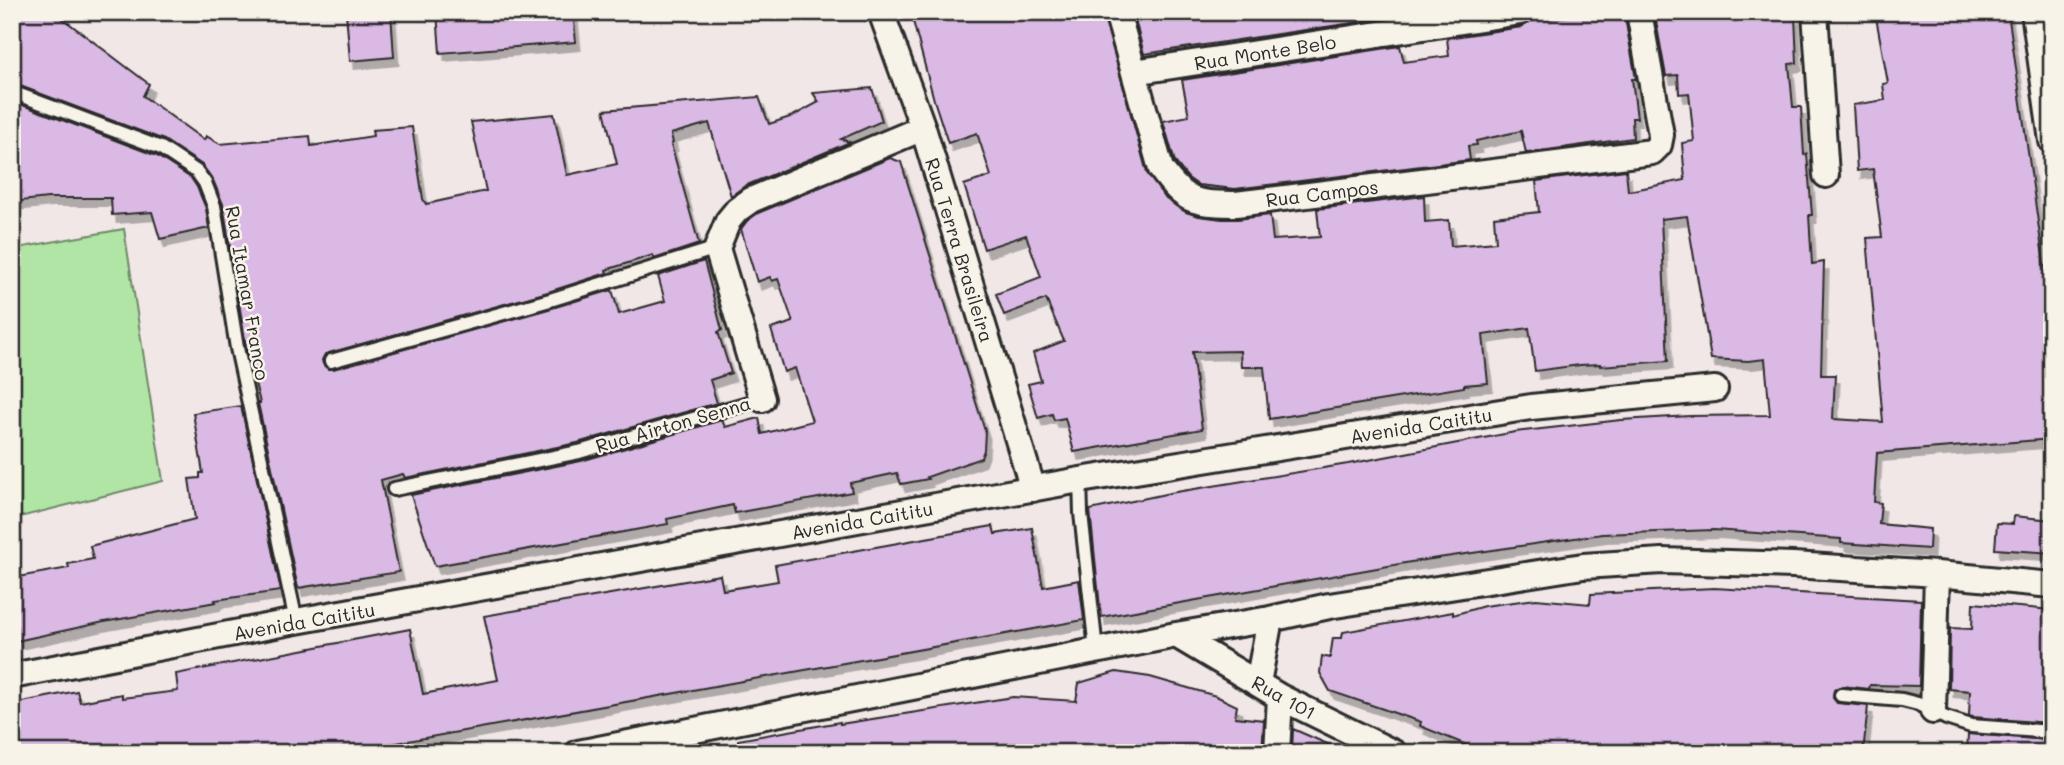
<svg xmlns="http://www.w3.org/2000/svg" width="2064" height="765" viewBox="0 0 2064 765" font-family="Mali,sans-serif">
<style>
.green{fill:#b1e5a6;stroke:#6e8868;stroke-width:2}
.building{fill:#dbb9e5;stroke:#2b2b2b;stroke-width:2;filter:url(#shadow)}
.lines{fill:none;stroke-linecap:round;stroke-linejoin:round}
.lane-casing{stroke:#2b2b2b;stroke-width:18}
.street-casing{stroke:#2b2b2b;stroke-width:30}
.lane{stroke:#f7f3e8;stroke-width:12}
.street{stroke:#f7f3e8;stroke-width:24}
.labels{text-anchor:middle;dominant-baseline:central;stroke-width:5;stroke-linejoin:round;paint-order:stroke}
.street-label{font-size:19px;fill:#2b2b2b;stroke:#f7f3e8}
</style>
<defs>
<filter id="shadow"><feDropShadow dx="4.5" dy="8" stdDeviation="0" flood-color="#0004"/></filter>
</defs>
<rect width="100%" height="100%" fill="#f1e7e7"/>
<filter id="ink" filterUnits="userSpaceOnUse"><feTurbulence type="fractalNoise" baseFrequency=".0143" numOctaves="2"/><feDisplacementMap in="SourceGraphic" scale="14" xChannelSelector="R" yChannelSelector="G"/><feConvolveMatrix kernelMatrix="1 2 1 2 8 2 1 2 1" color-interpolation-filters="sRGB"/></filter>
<g filter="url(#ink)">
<path class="green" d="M 124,229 L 163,481 L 12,519 L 12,249 Z"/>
<path class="building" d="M 12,12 L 54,12 L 149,84 L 143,96 L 204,140 L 206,136 L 220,144 L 310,136 L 311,146 L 373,136 L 372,130 L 412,127 L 423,199 L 426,204 L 486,191 L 471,122 L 554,114 L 567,175 L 617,164 L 604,110 L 759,97 L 769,124 L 793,116 L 819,102 L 813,93 L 872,88 L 882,121 L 841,139 L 850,142 L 745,186 L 731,196 L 709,123 L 671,134 L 673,143 L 671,144 L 699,244 L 654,259 L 653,255 L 606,270 L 607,273 L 548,292 L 325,354 L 322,360 L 323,364 L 328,369 L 333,369 L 552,308 L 612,290 L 619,314 L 665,301 L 658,276 L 704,261 L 722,330 L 718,332 L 731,373 L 710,380 L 717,403 L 577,443 L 405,478 L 403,474 L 381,480 L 399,572 L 298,588 L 258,403 L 260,403 L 246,346 L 223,204 L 213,180 L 202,165 L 164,140 L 12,83 Z
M 346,12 L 391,12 L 394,57 L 350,61 Z
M 437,12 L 573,12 L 576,42 L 440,53 Z
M 923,12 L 1103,12 L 1147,173 L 1166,199 L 1186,212 L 1199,216 L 1222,219 L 1238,219 L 1270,215 L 1273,240 L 1320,237 L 1317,209 L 1424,196 L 1425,222 L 1449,220 L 1451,246 L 1496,242 L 1494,217 L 1539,212 L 1536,181 L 1626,170 L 1628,191 L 1685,180 L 1682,143 L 1694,141 L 1689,93 L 1679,94 L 1678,75 L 1666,76 L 1655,16 L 1693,12 L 1779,12 L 1779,17 L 1795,16 L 1797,63 L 1789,64 L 1793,107 L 1801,107 L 1804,155 L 1807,154 L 1812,215 L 1809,215 L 1812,264 L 1824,262 L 1821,375 L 1835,375 L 1833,419 L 1883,422 L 1867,238 L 1882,237 L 1873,169 L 1857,171 L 1853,105 L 1885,100 L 1883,84 L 1888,83 L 1875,12 L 1965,12 L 1966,17 L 2008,12 L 2052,320 L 2052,439 L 1877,453 L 1874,502 L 1881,503 L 1879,524 L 1930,529 L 1929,549 L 1841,543 L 1841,539 L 1714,530 L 1602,534 L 1411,562 L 1101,617 L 1090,510 L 1170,493 L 1348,464 L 1515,432 L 1621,420 L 1690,416 L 1770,415 L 1765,359 L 1748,361 L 1711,359 L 1687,216 L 1661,219 L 1668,361 L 1600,366 L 1600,364 L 1580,365 L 1535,371 L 1529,328 L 1483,335 L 1488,383 L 1464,385 L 1464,387 L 1269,419 L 1264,367 L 1241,367 L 1240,351 L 1192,352 L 1202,429 L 1074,452 L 1065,418 L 1054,420 L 1052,414 L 1038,418 L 1028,384 L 1041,381 L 1033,353 L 1064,341 L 1046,299 L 1004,315 L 996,294 L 1041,277 L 1026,235 L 984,249 L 964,185 L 991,176 L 977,133 L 948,143 L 934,100 L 913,21 Z
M 1133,12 L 1392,12 L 1393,17 L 1144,54 Z
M 1600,12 L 1624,12 L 1636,79 L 1632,79 L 1637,118 L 1632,118 L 1633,138 L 1526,153 L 1521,131 L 1476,141 L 1477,145 L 1468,146 L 1470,160 L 1235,189 L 1198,185 L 1188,178 L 1175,162 L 1163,121 L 1189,116 L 1182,80 L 1400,46 L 1404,62 L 1449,56 L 1447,38 L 1522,27 L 1531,21 Z
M 12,101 L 157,156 L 191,178 L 197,187 L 206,208 L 209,228 L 160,239 L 152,212 L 112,215 L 111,198 L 48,198 L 12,202 Z
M 890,158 L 901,162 L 979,412 L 985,431 L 984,450 L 981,458 L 927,477 L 928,479 L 901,484 L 897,473 L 850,483 L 852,492 L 735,513 L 733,505 L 667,519 L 668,524 L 435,566 L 411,495 L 581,461 L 722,420 L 725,427 L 759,418 L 762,434 L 812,421 L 795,368 L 784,372 L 771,329 L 793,322 L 778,279 L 772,281 L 770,277 L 757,282 L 741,229 L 747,221 L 758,213 Z
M 241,406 L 281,591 L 215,600 L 216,602 L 104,622 L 12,642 L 12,578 L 69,568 L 68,564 L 93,559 L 90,546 L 195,519 L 189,479 L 200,478 L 200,473 L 203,473 L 193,413 Z
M 2014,516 L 2052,520 L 2052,553 L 1995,549 L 1997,523 L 2013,524 Z
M 993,526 L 995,534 L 1032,528 L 1043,587 L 1079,580 L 1084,620 L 341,753 L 12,753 L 12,704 L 77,691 L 80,702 L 122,694 L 122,698 L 178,691 L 176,674 L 410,629 L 423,694 L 498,680 L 484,616 L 720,575 L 723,590 L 778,581 L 775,565 Z
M 1714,588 L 1921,600 L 1919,686 L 1870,685 L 1869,689 L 1842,686 L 1834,690 L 1833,698 L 1837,703 L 1868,706 L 1863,753 L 1486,753 L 1420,726 L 1421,722 L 1330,691 L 1320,673 L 1322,656 L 1330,658 L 1333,638 L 1342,638 L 1343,632 L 1453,612 L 1453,615 L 1484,606 L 1536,599 L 1590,604 L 1591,594 Z
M 1973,603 L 2052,610 L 2052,721 L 2049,721 L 2048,723 L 1973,717 L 1969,716 L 1970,691 L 1949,689 L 1950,628 L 1972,629 Z
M 1116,672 L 1150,677 L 1216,696 L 1237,706 L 1235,717 L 1264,720 L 1262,753 L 739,753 L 738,740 L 840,722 L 840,724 L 1013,697 L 1076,701 L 1079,683 Z
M 1293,729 L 1348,753 L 1292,753 Z
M 1968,734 L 2047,740 L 2046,753 L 1967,753 Z"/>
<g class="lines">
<g class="lane-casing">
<path id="lane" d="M 12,92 L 161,148 L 197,172 L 205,183 L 214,206 L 237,348 L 296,621
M 331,361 L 550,300 L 717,248
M 1080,480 L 1081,513 L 1096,650
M 394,489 L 579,452 L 762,399
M 1841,695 L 1902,700 L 1918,704 L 1946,718 L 1971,726 L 2052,732"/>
</g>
<g class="street-casing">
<path id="street" d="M 881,12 L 923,128 L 1033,489
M 1117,12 L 1161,169 C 1186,204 1195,203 1236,204 L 1652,152 L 1659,145 L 1661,135 L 1639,12
M 1815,12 L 1826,175
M 2034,12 L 2052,141
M 1134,72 L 1520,12
M 762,399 L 717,248 L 728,221 L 737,210 L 751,200 L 923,128
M 1176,635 L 1280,697 L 1394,753
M 12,676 L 296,621 L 1080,480 L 1531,407 L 1715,389
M 1258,683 L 1270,619
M 1933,711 L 1937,574
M 578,753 L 1176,635 L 1270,619 L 1329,606 L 1583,566 L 1662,561 L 1793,565 L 1937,574 L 2052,585
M 1277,753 L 1280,697"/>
</g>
<use href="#lane" class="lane"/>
<use href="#street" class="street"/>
</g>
</g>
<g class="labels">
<g class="street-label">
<text transform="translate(1265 52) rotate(-9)">Rua Monte Belo</text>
<text transform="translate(1322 193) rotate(-7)">Rua Campos</text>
<text transform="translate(960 250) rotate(73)">Rua Terra Brasileira</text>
<text transform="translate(248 293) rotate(80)">Rua Itamar Franco</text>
<text transform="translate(673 424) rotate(-16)">Rua Airton Senna</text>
<text transform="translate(1421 425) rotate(-9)">Avenida Caititu</text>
<text transform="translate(862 520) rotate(-10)">Avenida Caititu</text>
<text transform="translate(304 621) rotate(-10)">Avenida Caititu</text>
<text transform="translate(1284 697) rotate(29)">Rua 101</text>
</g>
</g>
<rect width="2064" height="765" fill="none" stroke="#f7f3e8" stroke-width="42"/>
<rect x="21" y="21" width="2022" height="723" fill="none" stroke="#2b2b2b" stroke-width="2.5" filter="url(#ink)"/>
</svg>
